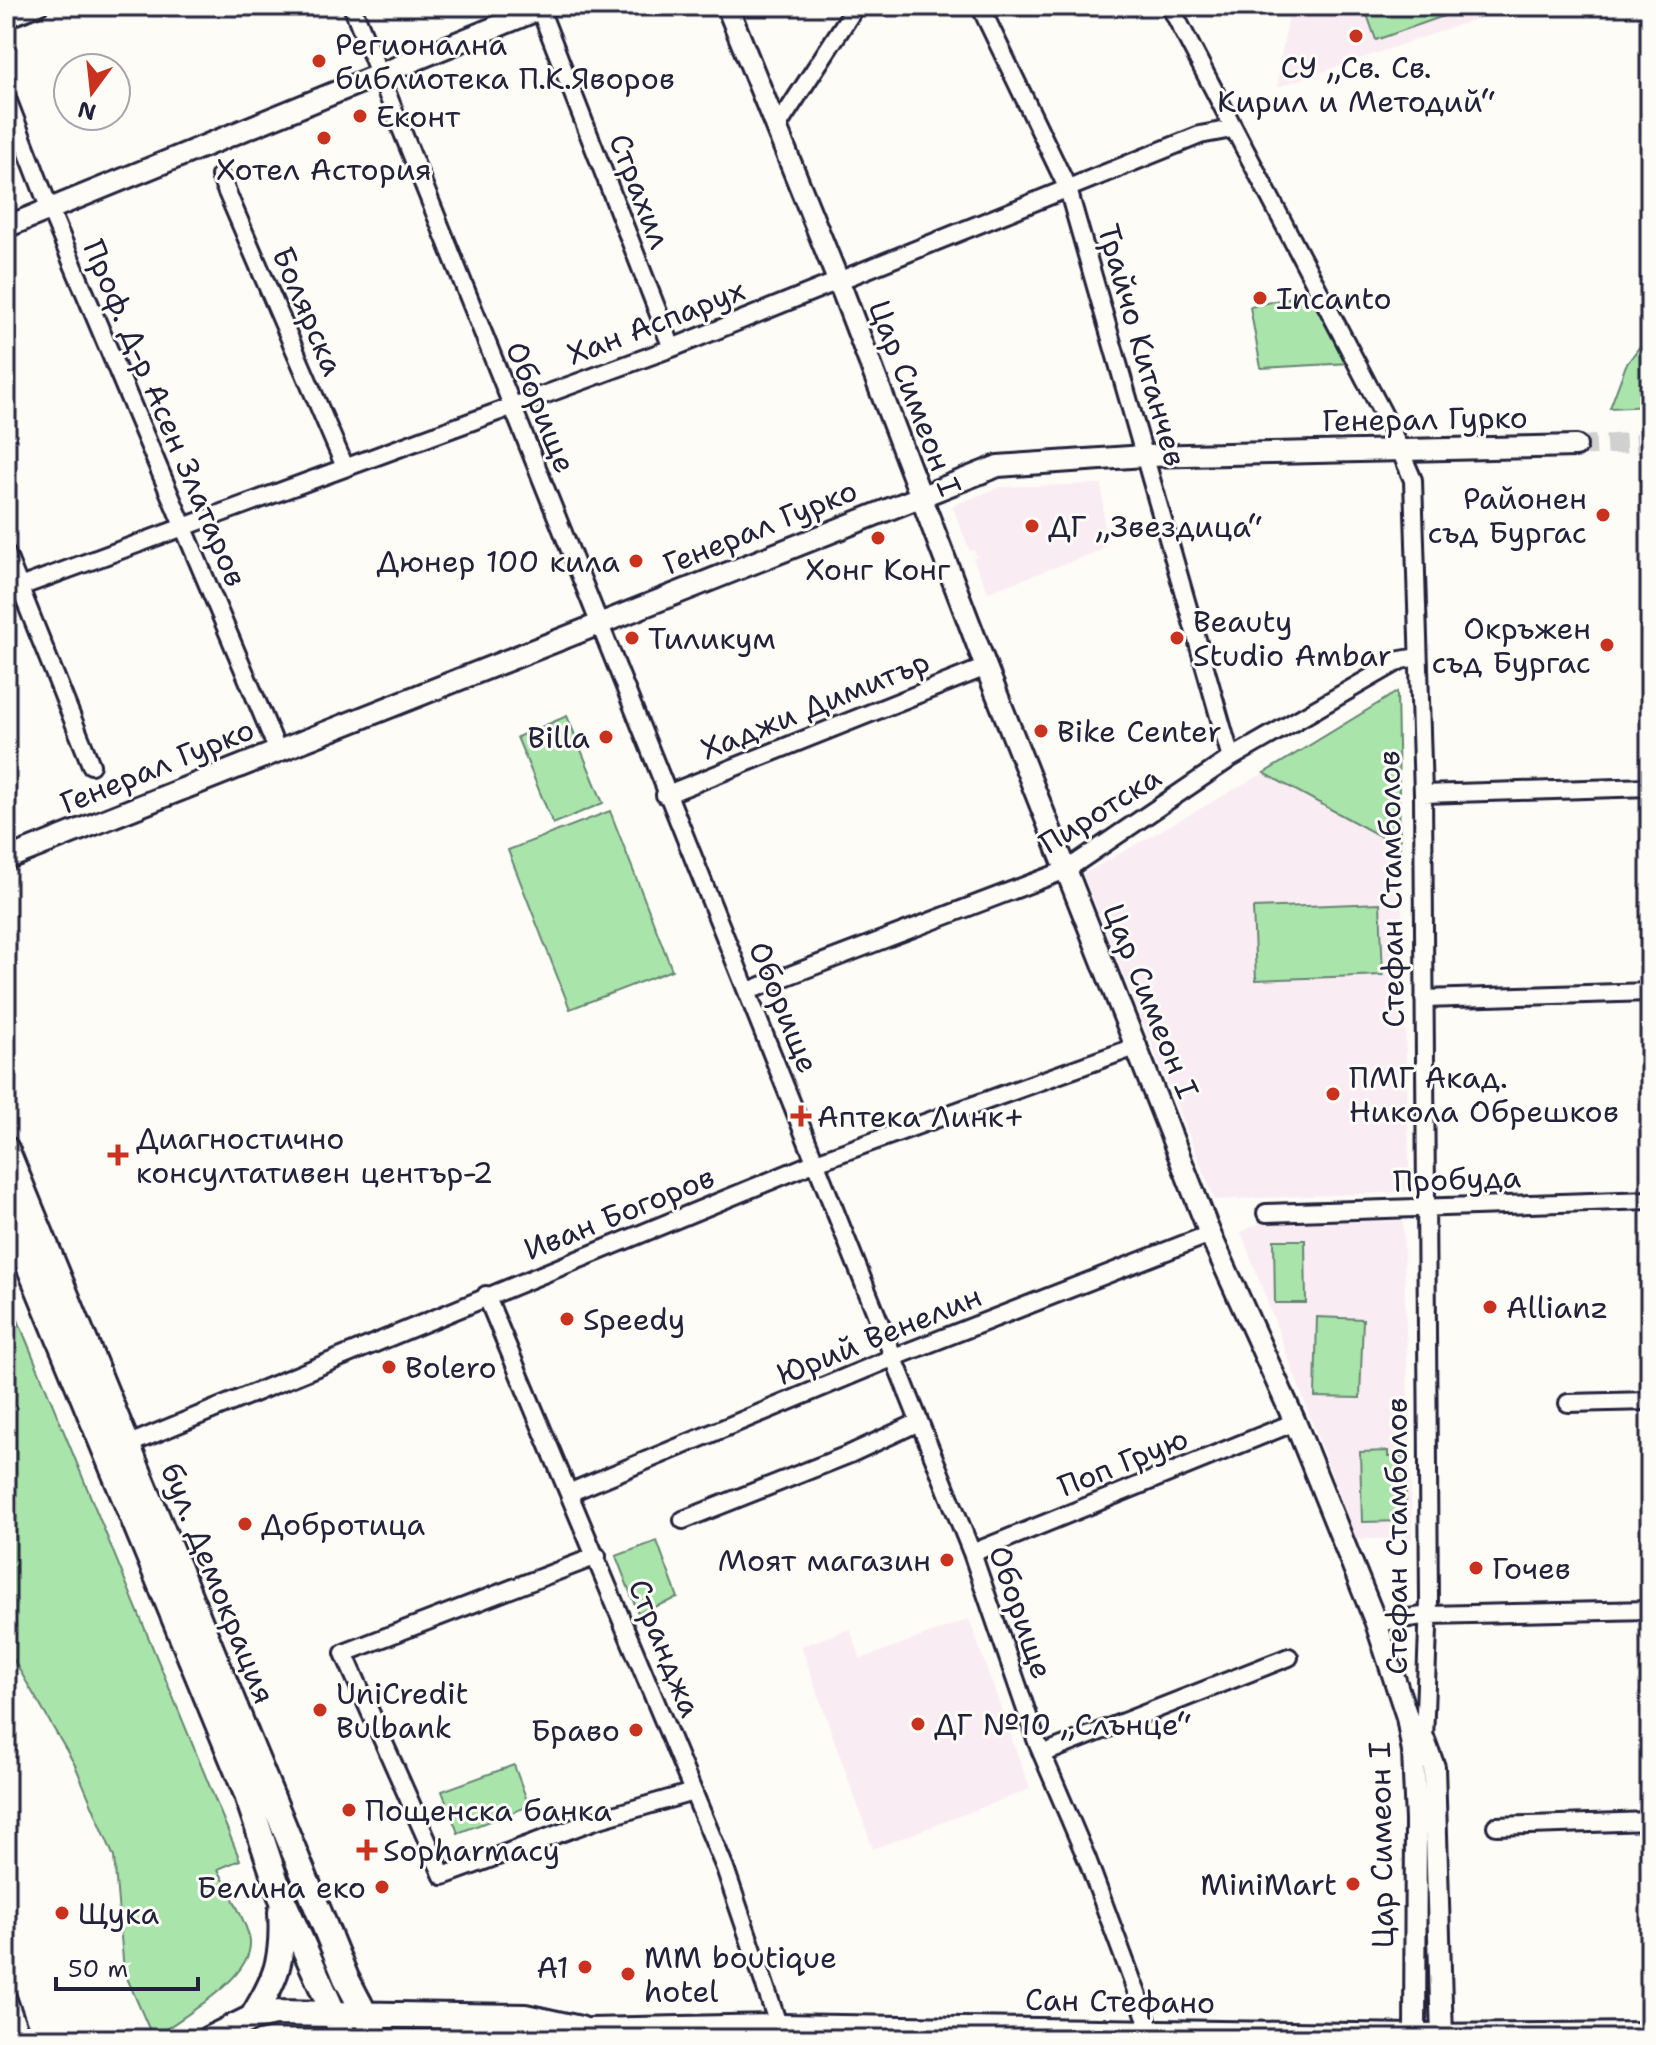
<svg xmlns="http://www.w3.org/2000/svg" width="1656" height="2045" viewBox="0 0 1656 2045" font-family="'Shantell Sans',sans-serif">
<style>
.built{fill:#faecf3}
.green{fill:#a9e5ab;stroke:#668473;stroke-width:2}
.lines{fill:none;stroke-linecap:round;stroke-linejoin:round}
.tertiary-tunnel{stroke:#d1d0d1;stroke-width:20;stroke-dasharray:20 10;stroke-linecap:butt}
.minor-casing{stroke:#22223b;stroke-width:22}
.tertiary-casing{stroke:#22223b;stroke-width:26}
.secondary-casing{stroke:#22223b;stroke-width:30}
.minor{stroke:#fdfcf7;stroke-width:16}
.tertiary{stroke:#fdfcf7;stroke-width:20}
.secondary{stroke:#fdfcf7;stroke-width:24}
.poi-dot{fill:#c8321e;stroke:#fdfcf7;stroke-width:3}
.labels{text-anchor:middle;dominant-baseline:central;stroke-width:6;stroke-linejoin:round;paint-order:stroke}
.poi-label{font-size:30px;fill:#22223b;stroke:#fdfcf7;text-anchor:start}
.street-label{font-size:30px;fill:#22223b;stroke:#fdfcf7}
</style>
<rect width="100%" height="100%" fill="#fdfcf7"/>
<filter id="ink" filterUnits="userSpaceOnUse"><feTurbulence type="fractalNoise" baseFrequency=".0125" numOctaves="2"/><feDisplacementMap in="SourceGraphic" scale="16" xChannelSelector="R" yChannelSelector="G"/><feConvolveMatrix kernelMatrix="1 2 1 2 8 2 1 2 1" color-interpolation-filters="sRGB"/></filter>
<g filter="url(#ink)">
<path class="built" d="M 1291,6 L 1514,6 L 1278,87 L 1279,66 Z
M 1102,484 L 1105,546 L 1099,551 L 988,592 L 973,559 L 977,557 L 974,550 L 970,551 L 952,506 L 1000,487 Z
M 1264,773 L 1400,847 L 1410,1192 L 1215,1200 L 1083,874 Z
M 1403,1221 L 1412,1538 L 1356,1539 L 1241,1232 L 1260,1223 Z
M 969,1619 L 1030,1789 L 873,1849 L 801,1646 L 850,1629 L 861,1659 Z"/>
<path class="green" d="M 1364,6 L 1472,6 L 1376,40 Z
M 1309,293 L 1350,363 L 1261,368 L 1250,307 Z
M 1650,333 L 1650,406 L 1610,408 L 1626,365 Z
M 1397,692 L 1400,847 L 1264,773 Z
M 567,716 L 603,803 L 553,824 L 517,737 Z
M 610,811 L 672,970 L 570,1009 L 508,850 Z
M 1380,903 L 1383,975 L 1256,980 L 1253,908 Z
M 1274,1240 L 1305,1240 L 1306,1303 L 1275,1303 Z
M 6,1291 L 240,1860 L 218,1869 C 228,1890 242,1913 249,1936 C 260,1975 180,2018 153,2038 L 124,1971 L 114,1857 L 75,1765 L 6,1647 Z
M 1317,1317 L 1363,1319 L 1360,1398 L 1315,1397 Z
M 1388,1451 L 1388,1457 L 1405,1456 L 1406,1521 L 1362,1522 L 1360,1452 Z
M 657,1541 L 678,1598 L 638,1613 L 616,1556 Z
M 514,1765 L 529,1806 L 458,1833 L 442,1791 Z"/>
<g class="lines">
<path class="tertiary-tunnel" d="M 1576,446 L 1650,442"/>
<g class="minor-casing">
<path id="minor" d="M 352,6 L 972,1553 L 1037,1742 L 1087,1859 L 1154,2039
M 980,6 L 1068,189 L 1231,758
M 1170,6 L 1390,427 L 1413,480 L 1423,794 L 1429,1601 L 1424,1740
M 540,9 L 672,348
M 6,19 L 39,6
M 6,96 L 50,210 L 277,749
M 776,129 L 856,6
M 220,176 L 345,467
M 6,553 L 91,765
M 6,592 L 672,348 L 1200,135 L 1232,129
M 1423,794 L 1650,787
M 665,795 L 986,667
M 748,991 L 1066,870 L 1231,758 L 1401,660 L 1418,657
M 1424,999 L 1650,992
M 1266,1213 L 1650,1200
M 486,1295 L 725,1868 L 779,2027
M 1568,1403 L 1650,1401
M 127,1445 L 816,1162 L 1138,1046
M 571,1492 L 892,1358 L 1210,1234
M 683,1520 L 850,1454 L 919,1422
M 972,1553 L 1295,1422
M 597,1556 L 344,1653 L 443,1876 L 596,1820 L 693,1792
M 1376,1623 L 1429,1615 L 1650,1610
M 1042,1754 L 1289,1657
M 1496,1826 L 1650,1821
M 6,1994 L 22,2039"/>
</g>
<g class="tertiary-casing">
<path id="tertiary" d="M 727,6 L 844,295 L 986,667 L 1210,1234 L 1295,1422 L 1376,1623 L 1407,1717 L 1413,1752 L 1416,1821 L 1415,2037
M 6,227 L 547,6
M 6,859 L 998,466 L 1145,456 L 1576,446
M 1411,1723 L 1424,1740 L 1434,1767 L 1442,2037"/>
</g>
<g class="secondary-casing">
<path id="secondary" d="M 6,1149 L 346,1978 L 378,2039
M 6,1210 L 246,1792 L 280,1894 L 345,2039
M 252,2018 C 276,1979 284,1960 281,1912
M 209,2039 L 252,2018 L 274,2013 L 525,2017 L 580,2029
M 551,2039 L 590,2031 L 779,2027 L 1415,2037 L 1650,2035"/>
</g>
<use href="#minor" class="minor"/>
<use href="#tertiary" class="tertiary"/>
<use href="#secondary" class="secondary"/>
</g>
</g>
<g class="poi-dot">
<circle cx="1356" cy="36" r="8"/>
<circle cx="319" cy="61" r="8"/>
<circle cx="360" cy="116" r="8"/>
<circle cx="324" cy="138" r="8"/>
<circle cx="1260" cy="298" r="8"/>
<circle cx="1603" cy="515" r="8"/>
<circle cx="1032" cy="526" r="8"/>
<circle cx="878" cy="538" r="8"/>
<circle cx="636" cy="561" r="8"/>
<circle cx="632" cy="638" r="8"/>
<circle cx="1177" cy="638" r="8"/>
<circle cx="1607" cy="645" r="8"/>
<circle cx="1041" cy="731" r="8"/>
<circle cx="606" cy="737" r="8"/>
<circle cx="1333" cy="1094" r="8"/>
<path d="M797 1104h8v8h8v8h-8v8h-8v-8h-8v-8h8z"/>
<path d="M114 1143h8v8h8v8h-8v8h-8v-8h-8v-8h8z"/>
<circle cx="1490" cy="1307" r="8"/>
<circle cx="567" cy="1319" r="8"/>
<circle cx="389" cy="1367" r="8"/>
<circle cx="245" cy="1524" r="8"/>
<circle cx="947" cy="1560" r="8"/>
<circle cx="1476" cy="1568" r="8"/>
<circle cx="320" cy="1710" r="8"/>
<circle cx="918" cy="1724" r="8"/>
<circle cx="636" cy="1730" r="8"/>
<circle cx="349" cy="1810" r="8"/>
<path d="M363 1838h8v8h8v8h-8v8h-8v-8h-8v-8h8z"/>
<circle cx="1353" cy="1884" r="8"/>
<circle cx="382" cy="1887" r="8"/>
<circle cx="62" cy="1913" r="8"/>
<circle cx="585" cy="1967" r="8"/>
<circle cx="628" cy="1974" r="8"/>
</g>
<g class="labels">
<g class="poi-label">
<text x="335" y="44">Регионална<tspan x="335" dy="34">библиотека П.К.Яворов</tspan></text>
<text x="1356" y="67" text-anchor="middle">СУ „Св. Св.<tspan x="1356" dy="34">Кирил и Методий“</tspan></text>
<text x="376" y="116">Еконт</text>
<text x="324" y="169" text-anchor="middle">Хотел Астория</text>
<text x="1276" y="298">Incanto</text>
<text x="1587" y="498" text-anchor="end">Районен<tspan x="1587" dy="34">съд Бургас</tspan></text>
<text x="1048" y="526">ДГ „Звездица“</text>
<text x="620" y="561" text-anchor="end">Дюнер 100 кила</text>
<text x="878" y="569" text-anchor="middle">Хонг Конг</text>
<text x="1193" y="621">Beauty<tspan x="1193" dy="34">Studio Ambar</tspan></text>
<text x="1591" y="628" text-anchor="end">Окръжен<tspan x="1591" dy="34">съд Бургас</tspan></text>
<text x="648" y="638">Тиликум</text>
<text x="1057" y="731">Bike Center</text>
<text x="590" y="737" text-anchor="end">Billa</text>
<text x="1349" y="1077">ПМГ Акад.<tspan x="1349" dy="34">Никола Обрешков</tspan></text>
<text x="817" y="1116">Аптека Линк+</text>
<text x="136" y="1138">Диагностично<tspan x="136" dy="34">консултативен център-2</tspan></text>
<text x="1506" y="1307">Allianz</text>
<text x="583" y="1319">Speedy</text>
<text x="405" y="1367">Bolero</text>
<text x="261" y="1524">Добротица</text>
<text x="931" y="1560" text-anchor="end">Моят магазин</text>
<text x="1492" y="1568">Гочев</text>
<text x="336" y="1693">UniCredit<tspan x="336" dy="34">Bulbank</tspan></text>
<text x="934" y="1724">ДГ №10 „Слънце“</text>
<text x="620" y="1730" text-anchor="end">Браво</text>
<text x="365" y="1810">Пощенска банка</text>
<text x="383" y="1850">Sopharmacy</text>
<text x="1337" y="1884" text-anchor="end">MiniMart</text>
<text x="366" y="1887" text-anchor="end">Белина еко</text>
<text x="78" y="1913">Щука</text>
<text x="644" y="1957">MM boutique<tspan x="644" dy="34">hotel</tspan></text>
<text x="569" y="1967" text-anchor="end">A1</text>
</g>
<g class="street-label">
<text transform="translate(640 191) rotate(69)">Страхил</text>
<text transform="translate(308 311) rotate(67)">Болярска</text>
<text transform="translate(656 322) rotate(-21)">Хан Аспарух</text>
<text transform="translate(1142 345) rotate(74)">Трайчо Китанчев</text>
<text transform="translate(915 398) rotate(69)">Цар Симеон I</text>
<text transform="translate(541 407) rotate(68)">Оборище</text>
<text transform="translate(165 413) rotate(67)">Проф. Д-р Асен Златаров</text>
<text transform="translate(1425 419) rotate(-1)">Генерал Гурко</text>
<text transform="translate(760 527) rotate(-22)">Генерал Гурко</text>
<text transform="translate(815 705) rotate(-22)">Хаджи Димитър</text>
<text transform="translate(157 766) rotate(-22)">Генерал Гурко</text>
<text transform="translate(1100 810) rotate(-32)">Пиротска</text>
<text transform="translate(1391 889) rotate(-91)">Стефан Стамболов</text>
<text transform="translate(1151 1001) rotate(68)">Цар Симеон I</text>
<text transform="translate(784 1007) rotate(68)">Оборище</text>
<text transform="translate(1457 1179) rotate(-2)">Пробуда</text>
<text transform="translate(619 1213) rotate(-22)">Иван Богоров</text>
<text transform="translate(879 1335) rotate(-22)">Юрий Венелин</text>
<text transform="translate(1123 1462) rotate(-22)">Поп Грую</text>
<text transform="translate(1396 1536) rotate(-90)">Стефан Стамболов</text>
<text transform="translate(218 1583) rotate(68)">бул. Демокрация</text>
<text transform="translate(1021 1612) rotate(71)">Оборище</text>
<text transform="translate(665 1648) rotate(68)">Странджа</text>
<text transform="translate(1381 1845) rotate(-91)">Цар Симеон I</text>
<text transform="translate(1120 2001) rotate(1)">Сан Стефано</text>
</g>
</g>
<rect width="1656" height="2045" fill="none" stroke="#fdfcf7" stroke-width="32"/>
<rect x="16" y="16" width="1624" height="2013" fill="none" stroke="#22223b" stroke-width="3" filter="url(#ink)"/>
<g transform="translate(92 92) rotate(195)"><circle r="38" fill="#fdfcf7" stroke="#a5a5ac" stroke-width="2"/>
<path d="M0-6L14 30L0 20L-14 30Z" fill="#c8321e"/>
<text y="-12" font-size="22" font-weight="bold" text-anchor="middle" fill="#22223b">N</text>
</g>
<path d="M56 1977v12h142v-12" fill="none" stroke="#22223b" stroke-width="4"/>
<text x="68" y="1977" font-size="24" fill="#22223b" stroke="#fdfcf7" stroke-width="6" paint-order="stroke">50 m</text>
</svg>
